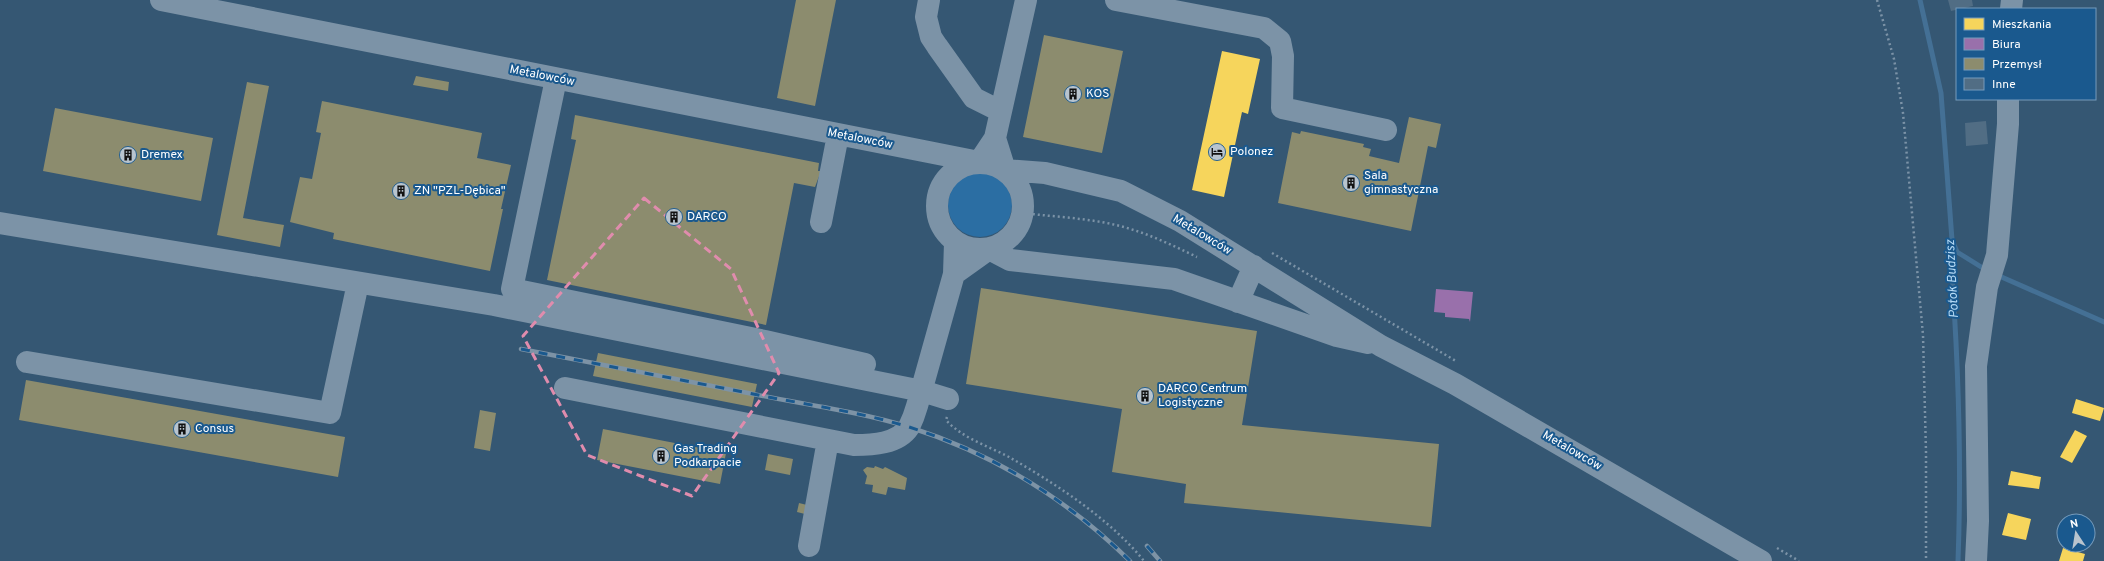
<svg xmlns="http://www.w3.org/2000/svg" width="2104" height="561" viewBox="0 0 2104 561" font-family="Overpass,sans-serif">
<style>
.green{fill:#2b6ea3}
.homes{fill:#f6d55c}
.offices{fill:#9970ab}
.industry{fill:#8c8c6e}
.lines{fill:none;stroke-linecap:round;stroke-linejoin:round}
.stream{stroke:#447095;stroke-width:5}
.building{fill:#516d84}
.path{stroke:#7c93a7;stroke-width:2.5;stroke-dasharray:2 3;stroke-linecap:butt}
.minor{stroke:#7c93a7;stroke-width:22}
.rail-casing{stroke:#7d93a6;stroke-width:4.5}
.rail{stroke:#1a598e;stroke-width:3;stroke-dasharray:9;stroke-linecap:butt}
.marked{fill:none;stroke:#e08cad;stroke-width:3;stroke-dasharray:8 5;stroke-linejoin:round}
.labels{text-anchor:middle;dominant-baseline:central;stroke-width:4;stroke-linejoin:round;paint-order:stroke}
.street-label{font-size:12px;fill:#fff;stroke:#1a598e}
.poi-label{font-size:12px;fill:#fff;stroke:#1a598e;text-anchor:start}
.water-label{font-size:13px;font-style:italic;fill:#b4d9f5;stroke:#1a598e}
</style>
<rect width="100%" height="100%" fill="#355773"/>
<path class="green" d="M948 205a32 32 0 1 1 64 0a32 32 0 1 1-64 0Z"/>
<path class="homes" d="M 1222,51 L 1260,59 L 1248,114 L 1242,112 L 1224,197 L 1192,190 Z
M 2076,399 L 2104,408 L 2100,421 L 2072,413 Z
M 2075,430 L 2087,436 L 2072,463 L 2060,457 Z
M 2011,471 L 2041,477 L 2039,489 L 2008,485 Z
M 2008,513 L 2031,519 L 2026,540 L 2002,535 Z
M 2063,548 L 2085,554 L 2083,561 L 2059,561 Z"/>
<path class="offices" d="M 1436,289 L 1473,292 L 1470,322 L 1469,319 L 1445,317 L 1445,313 L 1434,312 Z"/>
<path class="industry" d="M 796,0 L 836,0 L 815,106 L 777,98 Z
M 1044,35 L 1123,51 L 1102,153 L 1023,137 Z
M 416,76 L 449,82 L 448,91 L 413,85 Z
M 247,82 L 269,86 L 243,218 L 284,225 L 280,247 L 217,235 Z
M 322,101 L 482,133 L 477,158 L 511,165 L 501,209 L 503,209 L 490,271 L 333,239 L 334,233 L 290,222 L 300,177 L 312,179 L 321,133 L 316,132 Z
M 55,108 L 213,138 L 201,201 L 43,171 Z
M 575,115 L 819,163 L 818,171 L 821,171 L 815,187 L 794,183 L 766,325 L 547,280 L 576,140 L 571,139 Z
M 1409,117 L 1441,124 L 1436,148 L 1428,146 L 1411,231 L 1278,203 L 1292,132 L 1300,134 L 1301,131 L 1364,144 L 1363,147 L 1371,149 L 1369,156 L 1399,163 Z
M 981,288 L 1257,331 L 1242,425 L 1439,444 L 1431,527 L 1184,503 L 1186,484 L 1112,472 L 1122,409 L 966,384 Z
M 598,353 L 757,384 L 752,407 L 593,376 Z
M 26,380 L 345,437 L 338,477 L 19,420 Z
M 480,410 L 496,413 L 490,451 L 474,448 Z
M 603,429 L 726,453 L 720,484 L 597,460 Z
M 768,454 L 793,459 L 790,475 L 765,470 Z
M 875,466 L 883,469 L 885,467 L 907,478 L 905,490 L 888,487 L 886,495 L 872,492 L 873,485 L 865,484 L 867,476 L 863,470 L 867,467 L 874,468 Z
M 799,503 L 807,505 L 805,514 L 797,512 Z"/>
<g class="lines">
<path class="stream" d="M 1920,0 L 1941,93 L 1950,213 L 1952,240 L 1950,248 C 1958,352 1962,456 1958,561
M 1952,240 L 1957,252 L 1986,270
M 1997,275 L 2104,322"/>
</g>
<path class="building" d="M 1948,0 L 1972,0 L 1973,6 L 1951,11 Z
M 1986,121 L 1988,144 L 1966,146 L 1965,123 Z"/>
<g class="lines">
<path class="path" d="M 1877,0 L 1894,59 L 1903,113 L 1923,335 L 1926,452 L 1926,561
M 1023,213 C 1055,217 1089,218 1120,226 C 1147,233 1172,245 1197,257
M 1272,253 L 1456,361
M 947,417 L 946,420 C 962,438 988,446 1009,457 C 1056,484 1110,519 1144,561
M 1777,548 L 1799,561"/>
<path class="minor" d="M 161,0 L 979,162 L 995,138 L 1026,0
M 929,0 L 926,17 L 931,37 L 937,46 L 974,98 L 1000,111
M 1116,0 L 1264,28 L 1280,41 L 1283,56 L 1282,108 L 1386,130
M 2011,9 L 2012,0
M 556,79 L 512,289 L 765,341 L 865,364
M 995,138 L 1005,170 L 1045,173 L 1121,191 L 1180,221 L 1381,346 L 1455,384 L 1761,561
M937 206a43 43 0 1 1 86 0a43 43 0 1 1-86 0Z
M 821,222 L 838,135
M 0,223 L 494,305 L 922,391 L 948,399
M 954,274 L 989,249 L 1010,260 L 1174,279 L 1337,336 L 1368,343
M 1238,302 L 1254,266
M 27,362 L 330,413 L 358,283
M 565,388 L 854,445 C 872,445 898,444 909,427 C 912,421 915,413 917,406 L 954,274 L 955,242
M 809,546 L 828,440
M 1976,561 L 1978,521 L 1976,366 L 1987,287 L 1997,255 L 2008,124 L 2008,99"/>
<g class="rail-casing">
<path id="rail" d="M 521,349 C 596,364 672,378 748,393 C 801,404 857,411 909,427 C 994,454 1067,499 1130,561
M 1147,546 L 1160,561"/>
</g>
<use href="#rail" class="rail"/>
</g>
<path class="marked" d="M 644,198 L 731,269 L 779,373 L 692,496 L 587,455 L 523,336 Z"/>
<defs>
<g id="building-disc" transform="scale(0.9)"><circle r="9.5" fill="#b8c4ce" stroke="#1a598e"/><path d="M-4-6H4V6H1V3H-1V6H-4ZM-2.5-4.3h1.7v1.8h-1.7ZM.8-4.3h1.7v1.8H.8ZM-2.5-1h1.7V.8h-1.7ZM.8-1h1.7V.8H.8Z" fill="#111"/></g>
<g id="hotel-disc" transform="scale(0.9)"><circle r="9.5" fill="#b8c4ce" stroke="#1a598e"/><path d="M-6-4.5h1.5V1H6V5H4.5V3h-9V5H-6ZM-4 0a1.8 1.8 0 1 1 3.6 0ZM.5 0V-2.5h3Q6-2.5 6 0Z" fill="#111"/></g>
</defs>
<g fill-rule="evenodd">
<use href="#building-disc" x="1073" y="94"/>
<use href="#hotel-disc" x="1217" y="152"/>
<use href="#building-disc" x="128" y="155"/>
<use href="#building-disc" x="1351" y="183"/>
<use href="#building-disc" x="401" y="191"/>
<use href="#building-disc" x="674" y="217"/>
<use href="#building-disc" x="1145" y="396"/>
<use href="#building-disc" x="182" y="429"/>
<use href="#building-disc" x="661" y="456"/>
</g>
<g class="labels">
<g class="street-label">
<text transform="translate(542 76) rotate(11)">Metalowców</text>
<text transform="translate(860 139) rotate(11)">Metalowców</text>
<text transform="translate(1202 235) rotate(31)">Metalowców</text>
<text transform="translate(1572 451) rotate(30)">Metalowców</text>
</g>
<g class="poi-label">
<text x="1086" y="94">KOS</text>
<text x="1230" y="152">Polonez</text>
<text x="141" y="155">Dremex</text>
<text x="1364" y="176">Sala<tspan x="1364" dy="14">gimnastyczna</tspan></text>
<text x="414" y="191">ZN "PZL-Dębica"</text>
<text x="687" y="217">DARCO</text>
<text x="1158" y="389">DARCO Centrum<tspan x="1158" dy="14">Logistyczne</tspan></text>
<text x="195" y="429">Consus</text>
<text x="674" y="449">Gas Trading<tspan x="674" dy="14">Podkarpacie</tspan></text>
</g>
<g class="water-label">
<text transform="translate(1953 279) rotate(-93)">Potok Budzisz</text>
</g>
</g>
<rect x="1956" y="8" width="140" height="92" fill="#1a598e" stroke="#769bbb"/>
<rect x="1964" y="18" width="20" height="12" fill="#f6d55c" stroke="#769bbb"/>
<text x="1992" y="28" font-size="12" fill="#ffffff">Mieszkania</text>
<rect x="1964" y="38" width="20" height="12" fill="#9970ab" stroke="#769bbb"/>
<text x="1992" y="48" font-size="12" fill="#ffffff">Biura</text>
<rect x="1964" y="58" width="20" height="12" fill="#8c8c6e" stroke="#769bbb"/>
<text x="1992" y="68" font-size="12" fill="#ffffff">Przemysł</text>
<rect x="1964" y="78" width="20" height="12" fill="#516d84" stroke="#769bbb"/>
<text x="1992" y="88" font-size="12" fill="#ffffff">Inne</text>
<g transform="translate(2076 533) rotate(348)"><circle r="19" fill="#1a598e" stroke="#769bbb"/>
<path d="M0-3L7 15L0 10L-7 15Z" fill="#b8c4ce"/>
<text y="-6" font-size="11" font-weight="bold" text-anchor="middle" fill="#ffffff">N</text>
</g>
</svg>
